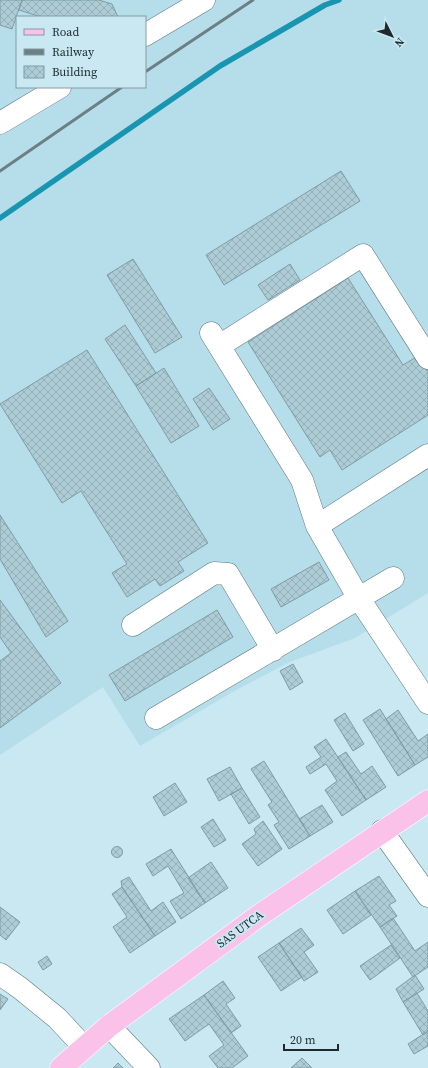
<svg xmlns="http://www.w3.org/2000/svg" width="428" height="1068" viewBox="0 0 428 1068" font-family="'Source Serif 4',serif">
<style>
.built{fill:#b6deea;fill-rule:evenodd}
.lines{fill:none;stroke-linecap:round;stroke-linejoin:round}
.stream{stroke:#1895b0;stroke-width:5.5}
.building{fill:url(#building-cross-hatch);stroke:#7e9ca4}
.minor-casing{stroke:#5b777f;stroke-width:23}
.major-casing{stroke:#fff;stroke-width:23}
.minor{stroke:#fff;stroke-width:22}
.major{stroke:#fbc2e9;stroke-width:22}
.rail{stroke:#6b7f85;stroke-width:3}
.labels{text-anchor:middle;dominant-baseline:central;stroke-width:4;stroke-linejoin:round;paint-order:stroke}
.street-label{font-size:12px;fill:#1d292c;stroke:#c9e8f1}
</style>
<defs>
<pattern id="building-cross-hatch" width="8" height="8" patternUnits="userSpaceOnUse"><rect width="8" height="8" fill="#aeccd5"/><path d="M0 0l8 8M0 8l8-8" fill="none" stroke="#95afb7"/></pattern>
</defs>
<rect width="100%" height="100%" fill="#c9e8f1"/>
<path class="built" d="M 0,0 L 428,0 L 428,593 L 355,638 L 290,662 L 238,689 L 140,746 L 103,687 L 0,755 ZM 17,17 L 145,17 L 145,87 L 17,87 Z"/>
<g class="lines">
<path class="stream" d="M 0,218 L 220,66 L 325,5 L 339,0"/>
</g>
<path class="building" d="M 0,0 L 22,0 L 12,29 L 0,25 Z
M 22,0 L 99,0 L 112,4 L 118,17 L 41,17 L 19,10 Z
M 341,171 L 360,201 L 224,285 L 206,255 Z
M 133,259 L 182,337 L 155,353 L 107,275 Z
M 290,264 L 300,280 L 268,300 L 258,285 Z
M 348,278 L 403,365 L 418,356 L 428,372 L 428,415 L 342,470 L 330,450 L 320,457 L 248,342 Z
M 125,325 L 156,373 L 136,386 L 105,339 Z
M 87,350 L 208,543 L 178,562 L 184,571 L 160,586 L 155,579 L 127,597 L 112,573 L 127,564 L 81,491 L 62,503 L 0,404 Z
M 164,368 L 199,426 L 171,443 L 136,386 Z
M 209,388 L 230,419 L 213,430 L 193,399 Z
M 0,515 L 68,621 L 46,637 L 0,559 Z
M 319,562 L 329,580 L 281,607 L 271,589 Z
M 0,600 L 61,683 L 0,728 L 0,661 L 11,653 L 0,637 Z
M 217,610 L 233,637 L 125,701 L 109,675 Z
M 293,664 L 303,682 L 290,690 L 280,671 Z
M 380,709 L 415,765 L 398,776 L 363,720 Z
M 398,710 L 418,741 L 428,734 L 428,757 L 415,765 L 386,719 Z
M 345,713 L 364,744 L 353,751 L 334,720 Z
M 326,739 L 366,800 L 342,816 L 325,790 L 337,781 L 326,764 L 310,774 L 306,767 L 321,757 L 314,747 Z
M 346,752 L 361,774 L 372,766 L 386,787 L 366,800 L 338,757 Z
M 264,761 L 310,836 L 289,849 L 274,825 L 279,822 L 268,805 L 272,802 L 251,769 Z
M 230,767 L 242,788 L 219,801 L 207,779 Z
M 175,783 L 187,802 L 164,816 L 153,797 Z
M 242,788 L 260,817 L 249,824 L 231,794 Z
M 322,805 L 333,822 L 310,836 L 299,819 Z
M 213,819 L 226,840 L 214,847 L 201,827 Z
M 263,821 L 282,849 L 258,866 L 242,844 L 256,834 L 254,829 Z
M111.5 852a5.5 5.5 0 1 1 11 0a5.5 5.5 0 1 1-11 0Z
M 171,849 L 205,903 L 181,919 L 170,901 L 184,893 L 168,866 L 153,876 L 146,864 Z
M 211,862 L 228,888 L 205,903 L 188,878 Z
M 379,876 L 396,901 L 389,905 L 397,916 L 380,927 L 355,891 Z
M 129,877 L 151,911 L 163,902 L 176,922 L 155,936 L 122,887 L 121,881 Z
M 122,887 L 155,936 L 130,953 L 113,927 L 127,917 L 112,894 Z
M 355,891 L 371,915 L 343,934 L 327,910 Z
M 0,907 L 20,922 L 6,940 L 0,935 Z
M 393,918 L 415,951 L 428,942 L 428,967 L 413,977 L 380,927 Z
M 301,928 L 314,945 L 304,952 L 318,972 L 304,981 L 279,943 Z
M 279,943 L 302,977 L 281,991 L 258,957 Z
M 391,945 L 400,958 L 370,980 L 360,966 Z
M 47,956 L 52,964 L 43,970 L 38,962 Z
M 415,975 L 424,989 L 403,1002 L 396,989 Z
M 223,981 L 235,998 L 226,1004 L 241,1026 L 231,1033 L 204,995 Z
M 417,993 L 428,1011 L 428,1031 L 423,1035 L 403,1002 Z
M 0,994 L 8,999 L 0,1010 Z
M 204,995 L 248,1056 L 232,1068 L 218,1068 L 209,1056 L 224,1045 L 209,1024 L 185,1041 L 169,1019 Z
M 428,1031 L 428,1046 L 414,1054 L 408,1044 Z
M 302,1058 L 312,1068 L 291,1068 Z
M 118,1063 L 123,1068 L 113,1068 Z"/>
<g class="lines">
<g class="minor-casing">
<path id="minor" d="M 145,35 L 204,0
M 0,123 L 60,87
M 211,333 L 302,480 L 317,526 L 358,597 L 428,703
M 219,346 L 363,255 L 428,358
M 317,526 L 428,455
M 133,625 L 214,573 L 228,574 L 273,650
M 156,718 L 393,578
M 382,831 L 428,896
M 0,974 L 20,988 L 57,1018 L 84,1047
M 109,1026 L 149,1068"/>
</g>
<g class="major-casing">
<path id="major" d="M 61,1068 L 109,1026 L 257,917 L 428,801"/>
</g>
<use href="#minor" class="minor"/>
<use href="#major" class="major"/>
<path class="rail" d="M 145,72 L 253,0
M 0,171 L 122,87"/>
</g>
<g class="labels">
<g class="street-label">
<text transform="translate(240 929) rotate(-36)">SAS UTCA</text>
</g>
</g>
<rect x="16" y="16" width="130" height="72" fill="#c9e8f1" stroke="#849ca2"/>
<rect x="24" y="29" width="20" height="6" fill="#fbc2e9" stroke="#849ca2"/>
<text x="52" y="36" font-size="12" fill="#1d292c">Road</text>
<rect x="24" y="49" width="20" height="6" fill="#6b7f85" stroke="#849ca2"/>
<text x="52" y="56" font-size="12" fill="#1d292c">Railway</text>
<rect x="24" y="66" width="20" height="12" fill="url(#building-cross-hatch)" stroke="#849ca2"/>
<text x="52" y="76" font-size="12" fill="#1d292c">Building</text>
<g transform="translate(392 36) rotate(132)" stroke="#c9e8f1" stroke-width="3" paint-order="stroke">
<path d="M0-3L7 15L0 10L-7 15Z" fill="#1d292c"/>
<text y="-6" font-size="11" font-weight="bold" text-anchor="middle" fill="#1d292c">N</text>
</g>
<path d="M284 1044v6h54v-6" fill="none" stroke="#1d292c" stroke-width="2"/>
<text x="290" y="1044" font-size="12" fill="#1d292c" stroke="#c9e8f1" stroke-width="3" paint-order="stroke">20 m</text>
</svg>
